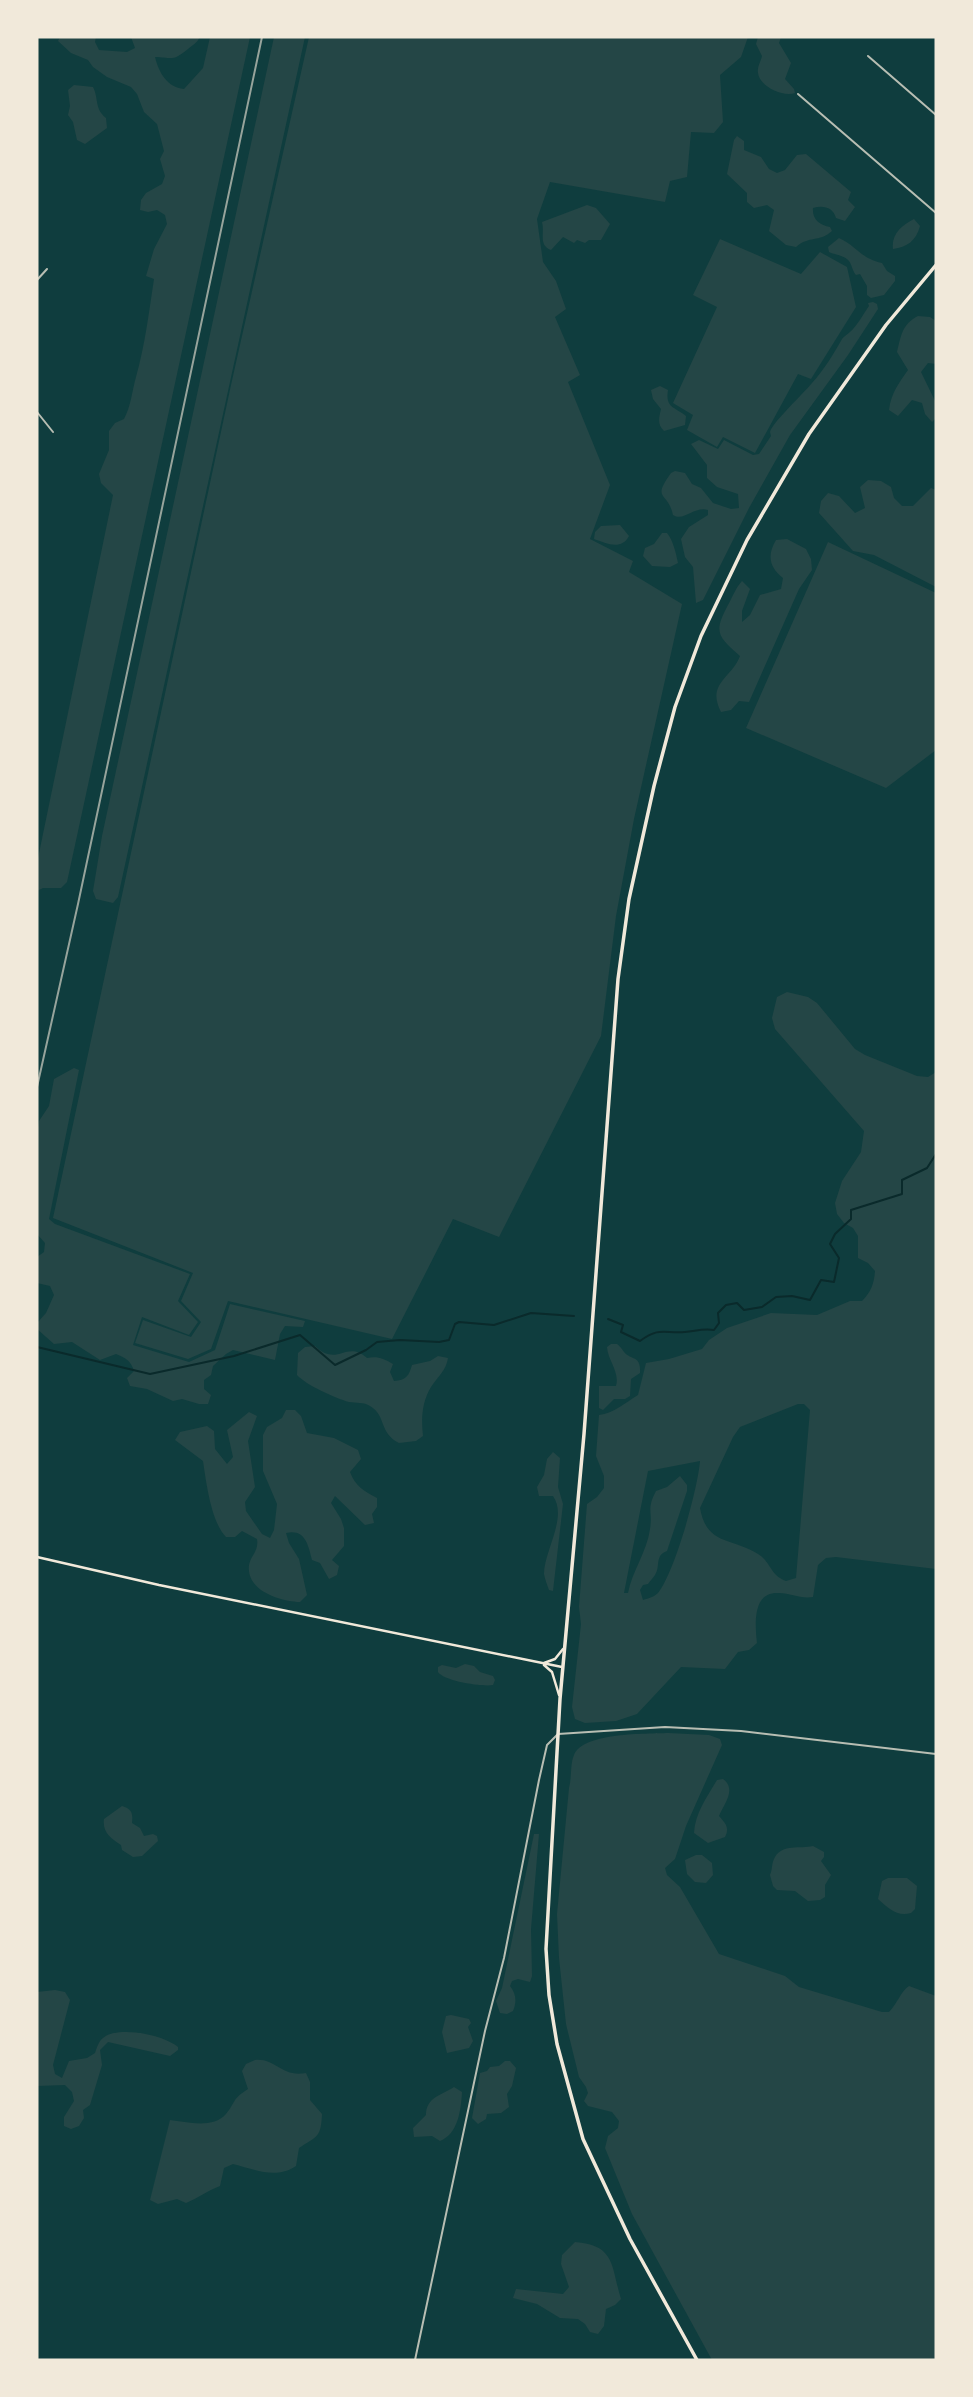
<svg xmlns="http://www.w3.org/2000/svg" width="973" height="2397" viewBox="0 0 973 2397" font-family="Arial,sans-serif">
<style>
.green{fill:#244646;fill-rule:evenodd}
.lines{fill:none;stroke-linecap:round;stroke-linejoin:round}
.stream{stroke:#0a2a2b;stroke-width:2}
.minor{stroke:#b8beb3;stroke-width:2}
.secondary{stroke:#f1e9da;stroke-width:2.5}
.trunk{stroke:#f1e9da;stroke-width:3.5}
.rail{stroke:#97a49c;stroke-width:2}
</style>
<rect width="100%" height="100%" fill="#0f3d3e"/>
<path class="green" d="M 60,37 L 96,37 L 95,42 L 99,50 L 127,52 L 135,48 L 131,37 L 200,37 C 196,44 194,44 188,49 C 173,61 174,58 155,57 C 159,73 167,87 184,89 L 203,68 L 210,37 L 250,37 L 67,882 L 61,888 L 43,888 L 37,891 L 37,863 L 113,495 L 101,483 L 99,474 L 109,450 L 109,431 L 115,423 L 124,419 C 131,406 132,391 136,377 C 145,345 149,312 154,279 L 146,276 L 154,249 L 167,224 L 165,215 L 157,210 L 148,212 L 140,210 L 141,200 L 146,193 L 162,184 L 165,176 L 160,159 L 164,151 L 157,124 L 144,112 L 137,94 L 131,87 L 107,77 L 93,67 L 88,60 L 71,53 L 58,41 Z
M 274,37 L 305,37 L 118,897 L 113,903 L 96,899 L 93,891 L 102,836 Z
M 309,37 L 748,37 L 741,57 L 720,75 L 723,122 L 714,133 L 691,132 L 687,177 L 670,181 L 665,202 L 550,182 L 537,219 L 543,262 L 556,281 L 566,309 L 555,317 L 580,375 L 568,382 L 610,485 L 590,539 L 633,561 L 629,572 L 682,604 L 634,819 L 616,916 L 601,1036 L 499,1237 L 453,1219 L 392,1339 L 228,1301 L 211,1349 L 188,1359 L 135,1343 L 143,1320 L 191,1337 L 201,1322 L 181,1301 L 193,1273 L 53,1218 L 231,385 Z
M 758,37 L 781,37 L 779,43 L 791,63 L 785,79 L 794,89 L 795,93 C 783,97 760,87 758,73 C 757,67 761,61 762,56 L 756,44 Z
M 74,85 L 93,87 C 99,99 94,108 106,118 L 107,128 L 85,144 L 77,140 L 73,122 L 68,115 L 70,106 L 68,90 Z
M 737,136 L 744,141 L 744,150 L 761,157 L 769,169 L 777,173 L 785,170 L 797,155 L 806,154 L 851,192 L 848,200 L 855,207 L 845,221 L 836,218 C 833,207 823,205 813,208 C 812,220 820,225 830,227 L 832,231 C 818,243 810,235 796,247 L 786,245 L 769,231 L 774,210 L 767,205 L 754,208 L 747,202 L 747,193 L 727,174 L 734,140 Z
M 587,205 L 596,208 L 610,224 L 601,240 L 589,240 L 585,243 L 577,240 L 574,243 L 563,237 L 551,250 C 538,245 545,233 542,222 Z
M 914,219 L 920,226 C 916,241 907,247 893,249 C 891,234 902,225 914,219 Z
M 839,238 C 858,247 860,258 882,263 L 887,271 L 895,276 L 895,281 L 884,295 L 871,298 L 867,295 L 867,286 L 860,274 L 856,275 C 852,270 852,265 849,261 C 844,255 835,255 829,252 L 828,247 Z
M 720,239 L 801,274 L 820,252 L 847,267 L 856,307 L 811,379 L 798,374 L 755,453 L 723,437 L 717,447 L 687,430 L 693,415 L 673,403 L 717,307 L 693,295 Z
M 873,302 L 877,304 L 878,309 L 848,355 L 790,435 L 749,508 L 703,600 L 696,603 L 693,567 L 685,557 L 681,539 L 689,527 L 708,515 L 708,510 C 694,506 684,522 673,515 C 668,491 651,501 671,473 L 675,471 L 685,473 L 692,484 L 701,488 L 713,503 L 731,509 L 739,508 L 738,494 L 717,487 L 707,478 L 707,465 L 691,444 L 699,440 L 718,449 L 724,440 L 753,455 L 759,454 L 771,436 L 770,432 C 772,423 803,394 812,383 C 824,370 834,353 842,339 C 844,336 848,334 850,332 C 858,325 863,314 869,306 L 868,303 Z
M 918,316 L 930,317 L 936,321 L 936,364 L 928,363 L 921,372 L 936,403 L 936,418 L 932,422 L 925,414 L 922,403 L 912,400 L 898,416 L 889,410 C 891,393 899,383 908,370 L 897,352 C 901,336 902,324 918,316 Z
M 660,386 L 668,390 C 665,408 675,407 686,416 L 685,425 L 664,431 C 657,424 659,418 661,409 L 653,399 L 651,390 Z
M 868,480 L 881,481 L 891,487 L 894,498 L 902,506 L 913,506 L 931,488 L 936,490 L 936,587 L 874,555 L 853,551 L 819,513 L 821,501 L 828,493 L 839,496 L 855,513 L 865,508 L 860,487 Z
M 620,525 L 629,536 C 621,551 606,543 594,539 L 595,532 L 601,526 Z
M 662,533 L 667,533 C 673,540 676,553 678,563 L 670,567 L 652,566 L 643,556 L 645,548 L 654,544 Z
M 787,539 L 806,549 L 811,559 L 812,570 L 799,589 L 749,702 L 739,701 L 731,710 L 721,712 C 706,683 732,678 740,656 C 718,636 713,633 728,605 C 733,596 735,589 742,581 L 750,589 L 742,611 L 742,622 L 750,615 L 760,595 L 781,589 L 783,578 C 769,567 767,555 776,540 Z
M 828,542 L 936,593 L 936,750 L 886,788 L 746,728 Z
M 787,992 L 808,997 L 817,1003 L 855,1049 L 865,1055 L 917,1076 L 928,1077 L 936,1072 L 936,1569 L 836,1557 L 826,1558 L 818,1565 L 813,1597 C 800,1599 791,1593 779,1593 C 752,1591 755,1625 757,1643 L 749,1650 L 738,1652 L 725,1669 L 681,1667 L 637,1714 L 616,1721 L 585,1723 L 575,1719 L 572,1707 L 581,1624 L 579,1607 L 587,1504 L 597,1497 L 604,1488 L 604,1476 L 596,1456 L 599,1415 C 614,1413 625,1403 638,1395 L 646,1363 L 669,1359 L 702,1349 L 709,1340 L 727,1328 L 771,1313 L 817,1315 L 850,1301 L 862,1301 C 871,1292 874,1284 875,1271 L 868,1263 L 858,1258 L 858,1236 L 853,1228 L 844,1223 L 837,1214 L 835,1203 L 842,1181 L 861,1152 L 864,1131 L 775,1029 L 772,1018 L 777,997 ZM 798,1404 L 804,1404 L 810,1410 L 796,1578 L 786,1581 C 770,1575 771,1562 758,1554 C 731,1537 707,1546 700,1508 L 733,1437 L 740,1427 ZM 700,1461 C 698,1488 675,1572 658,1593 C 654,1597 649,1598 643,1600 L 640,1590 L 643,1585 L 648,1584 C 650,1581 653,1578 655,1575 C 661,1566 654,1556 667,1551 L 687,1491 L 687,1485 L 680,1476 L 667,1487 L 656,1491 C 646,1510 653,1511 650,1529 C 647,1552 632,1571 628,1593 L 624,1593 L 648,1471 Z
M 74,1068 L 79,1070 L 49,1219 L 55,1224 L 190,1274 L 178,1301 L 198,1322 L 189,1335 L 142,1317 L 133,1345 L 189,1362 L 215,1350 L 230,1304 L 305,1321 L 303,1327 L 285,1326 L 280,1334 L 275,1360 L 233,1350 L 226,1354 L 213,1366 L 211,1375 L 204,1380 L 204,1389 L 211,1395 L 208,1404 L 199,1404 L 182,1399 L 173,1401 L 147,1389 L 130,1386 L 127,1378 L 134,1371 C 131,1361 126,1358 116,1354 L 100,1360 L 72,1342 L 54,1344 L 37,1329 L 37,1323 L 46,1313 L 54,1295 L 50,1286 L 37,1283 L 37,1257 L 44,1252 L 45,1243 L 37,1234 L 37,1133 L 39,1121 L 49,1106 L 54,1079 Z
M 611,1344 L 617,1344 C 620,1346 622,1349 624,1352 C 632,1361 641,1355 640,1373 L 631,1379 L 630,1396 L 625,1399 L 614,1399 L 603,1410 L 599,1408 L 599,1386 L 616,1386 C 620,1372 608,1361 607,1347 Z
M 315,1346 C 338,1368 346,1339 367,1358 C 377,1356 383,1358 393,1364 L 390,1372 L 394,1381 C 406,1380 409,1376 412,1365 L 430,1361 L 438,1356 L 448,1358 C 446,1371 438,1376 431,1387 C 422,1402 421,1418 423,1436 L 416,1441 L 399,1443 C 378,1432 387,1416 370,1406 C 364,1402 356,1403 349,1402 C 335,1398 306,1385 297,1375 L 298,1353 L 305,1347 Z
M 286,1410 L 295,1410 L 301,1416 L 307,1433 L 334,1438 L 358,1450 L 361,1459 L 350,1472 C 355,1486 364,1491 377,1498 L 377,1507 L 372,1514 L 374,1523 L 365,1525 L 335,1496 L 331,1503 L 341,1519 L 344,1528 L 344,1546 L 332,1560 L 339,1566 L 337,1575 L 329,1579 L 320,1563 L 312,1560 C 308,1544 305,1529 286,1533 L 289,1543 L 299,1559 L 307,1595 L 300,1602 C 280,1601 246,1591 249,1565 C 251,1555 259,1551 257,1539 L 242,1531 L 235,1537 L 226,1537 C 211,1522 206,1481 203,1461 L 175,1440 L 180,1432 L 207,1426 L 214,1431 L 215,1449 L 227,1464 L 233,1457 L 227,1430 L 249,1412 L 257,1416 L 248,1441 L 255,1487 L 245,1502 L 246,1511 L 262,1534 L 270,1538 L 274,1530 L 277,1504 L 263,1471 L 263,1435 L 267,1427 L 282,1418 Z
M 553,1452 L 560,1458 L 558,1487 L 563,1504 L 553,1591 L 549,1590 C 547,1585 545,1579 544,1574 C 544,1551 568,1517 553,1496 L 539,1496 L 537,1487 L 544,1475 L 547,1459 Z
M 465,1664 L 474,1666 L 480,1672 L 493,1676 L 495,1680 L 493,1685 C 482,1687 444,1681 438,1672 L 438,1667 L 442,1665 L 456,1668 Z
M 668,1733 L 709,1735 L 720,1739 L 722,1745 L 686,1826 L 675,1859 L 665,1868 L 667,1875 L 680,1887 L 719,1954 L 785,1976 L 799,1987 L 882,2012 L 889,2012 C 897,2004 901,1991 909,1986 L 936,1996 L 936,2360 L 712,2360 L 632,2214 L 605,2148 L 608,2136 L 618,2128 L 619,2121 L 612,2112 L 588,2106 L 584,2101 L 588,2093 L 586,2087 L 579,2077 L 566,2024 L 559,1958 L 557,1914 L 569,1788 C 572,1777 570,1764 574,1755 C 583,1732 647,1734 668,1733 Z
M 723,1779 C 737,1789 724,1804 719,1816 C 725,1823 730,1827 725,1837 L 708,1843 L 694,1833 C 695,1813 707,1797 717,1780 Z
M 122,1806 C 132,1809 133,1813 132,1823 L 140,1828 L 144,1836 L 153,1834 L 157,1836 L 158,1841 L 142,1856 L 133,1857 L 122,1850 L 121,1845 C 112,1839 102,1833 104,1819 Z
M 534,1834 L 539,1834 L 531,1929 L 532,1976 L 530,1982 L 518,1979 L 512,1981 L 510,1986 C 516,1994 517,2001 513,2011 L 507,2014 L 500,2013 L 496,2001 L 502,1988 Z
M 813,1846 L 824,1852 L 824,1857 L 821,1861 L 831,1875 L 825,1885 L 825,1897 L 820,1900 L 808,1901 L 795,1891 L 777,1890 L 773,1886 L 770,1875 C 773,1868 771,1864 775,1857 C 782,1844 800,1849 813,1846 Z
M 696,1855 L 702,1855 L 712,1863 L 713,1875 L 706,1883 L 695,1882 L 687,1874 L 685,1860 Z
M 888,1878 L 907,1878 L 917,1886 L 915,1909 L 911,1913 C 897,1917 888,1908 878,1899 L 882,1881 Z
M 55,1990 L 65,1992 L 70,2000 L 53,2065 L 55,2074 L 62,2078 L 69,2061 L 87,2058 L 95,2053 C 97,2048 98,2042 103,2038 C 118,2025 164,2035 178,2047 L 178,2050 L 170,2056 L 108,2042 L 100,2050 L 102,2065 L 90,2105 L 83,2110 L 84,2118 L 79,2126 L 71,2129 L 64,2126 L 64,2117 L 74,2101 L 72,2092 L 65,2085 L 37,2086 L 37,1992 Z
M 451,2015 L 469,2019 L 471,2023 L 468,2027 L 473,2041 L 469,2048 L 447,2053 L 442,2032 L 446,2016 Z
M 255,2060 C 276,2058 282,2078 306,2073 L 310,2082 L 310,2100 L 322,2114 C 321,2138 317,2136 299,2148 L 296,2166 C 275,2180 254,2169 233,2164 L 224,2168 L 220,2186 C 207,2191 198,2198 186,2203 L 177,2199 L 158,2204 L 150,2200 L 170,2120 C 187,2122 213,2129 226,2114 C 236,2102 231,2100 248,2089 L 242,2071 L 246,2064 Z
M 505,2061 L 510,2061 L 516,2068 L 512,2086 L 507,2094 L 509,2107 L 501,2113 L 487,2114 L 486,2119 L 478,2124 L 472,2118 L 480,2073 L 487,2071 L 490,2067 L 499,2066 Z
M 454,2087 L 462,2092 C 461,2110 458,2134 440,2141 L 432,2136 L 414,2137 L 413,2128 L 426,2115 C 426,2097 442,2095 454,2087 Z
M 575,2242 C 616,2245 611,2267 621,2299 L 615,2305 L 606,2309 L 604,2326 L 598,2334 L 590,2332 L 585,2324 L 578,2319 L 560,2318 L 537,2304 L 513,2298 L 516,2289 L 563,2294 L 569,2287 L 561,2264 L 562,2255 Z"/>
<g class="lines">
<path class="stream" d="M 936,1141 L 936,1142
M 608,1319 L 623,1325 L 621,1332 L 640,1341 C 660,1326 665,1334 685,1332 C 696,1331 703,1328 714,1330 L 719,1323 L 718,1313 L 726,1305 L 737,1303 L 744,1310 L 762,1307 L 776,1297 L 792,1296 L 810,1300 L 821,1280 L 834,1282 L 839,1258 L 830,1244 L 835,1234 L 851,1219 L 851,1210 L 902,1194 L 902,1180 L 927,1168 L 936,1154
M 37,1347 L 150,1374 L 234,1356 L 300,1335 L 335,1365 L 366,1350 L 377,1342 L 400,1340 L 439,1342 L 449,1340 L 455,1324 L 459,1322 L 494,1325 L 531,1313 L 574,1316"/>
<path class="minor" d="M 868,56 L 936,115
M 798,94 L 936,213
M 37,280 L 47,269
M 37,412 L 53,432
M 415,2360 L 485,2031 L 504,1958 L 539,1780 L 547,1745 L 558,1734 L 665,1727 L 741,1731 L 936,1754"/>
<path class="secondary" d="M 37,1557 L 159,1585 L 562,1667
M 544,1663 L 555,1659 L 563,1649
M 544,1665 L 552,1672 L 559,1695"/>
<path class="trunk" d="M 697,2360 L 630,2239 L 583,2139 L 557,2044 L 549,1995 L 546,1949 L 560,1699 L 584,1434 L 618,979 L 629,899 L 654,786 L 675,707 L 701,636 L 747,540 L 809,434 L 886,325 L 936,265"/>
<path class="rail" d="M 37,1087 L 78,904 L 262,37"/>
</g>
<rect width="973" height="2397" fill="none" stroke="#f1e9da" stroke-width="77"/>
</svg>
